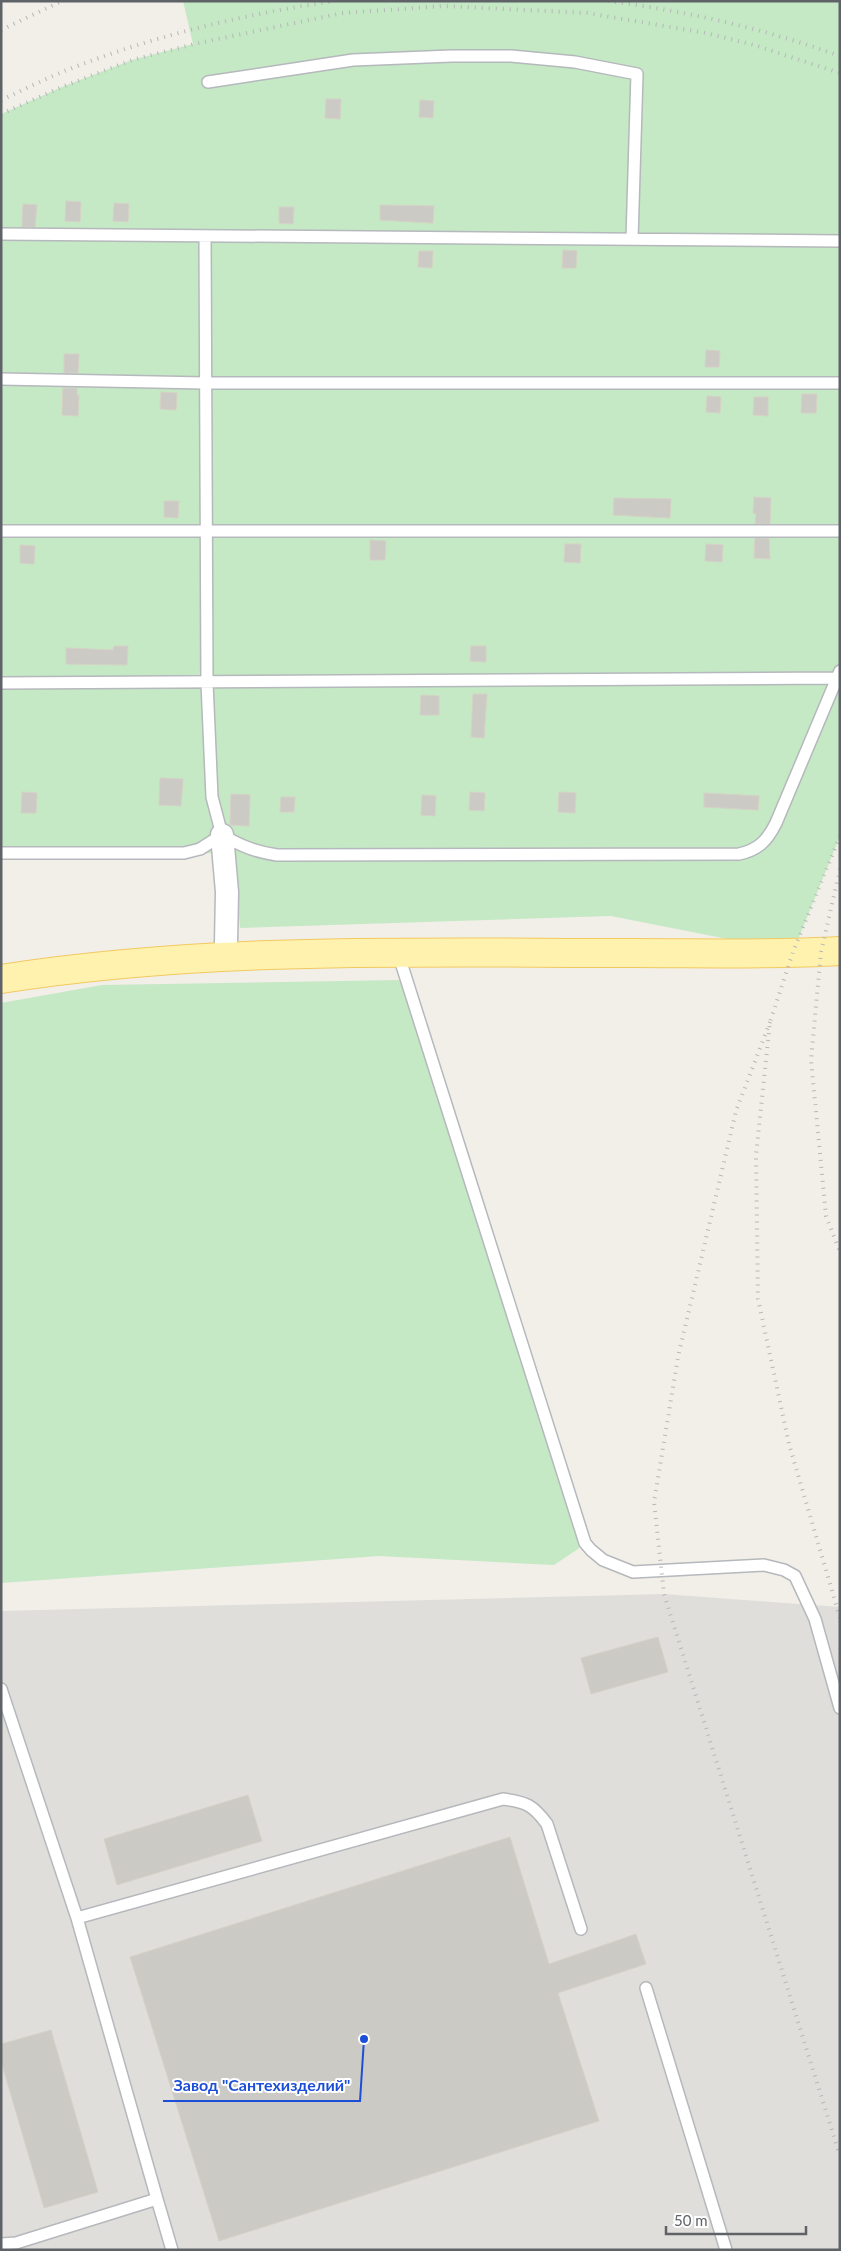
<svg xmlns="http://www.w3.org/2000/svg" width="841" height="2251" viewBox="0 0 841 2251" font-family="Lato,sans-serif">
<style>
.industrial{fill:#e0deda}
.green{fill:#c5e8c5}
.building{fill:#cccac5;stroke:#d6d1c6}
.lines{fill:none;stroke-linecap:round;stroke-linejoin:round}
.service-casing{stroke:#b5b8bc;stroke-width:14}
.minor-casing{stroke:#b5b8bc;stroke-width:25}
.primary-casing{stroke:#f2c960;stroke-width:30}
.service{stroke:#fff;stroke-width:11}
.minor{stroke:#fff;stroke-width:22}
.primary{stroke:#fff2af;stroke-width:28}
.rail{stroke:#b6b7b8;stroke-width:4;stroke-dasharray:1 6;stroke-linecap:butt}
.leader{fill:none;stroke:#1d4ed8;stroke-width:2}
.callout-dot{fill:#1d4ed8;stroke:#fff;stroke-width:2}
.callout-label{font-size:16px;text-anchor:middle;font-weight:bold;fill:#1d4ed8;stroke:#fff;stroke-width:4;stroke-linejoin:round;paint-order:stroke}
</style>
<rect width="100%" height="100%" fill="#f1efe8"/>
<path class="industrial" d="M 664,1594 L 840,1607 L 840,2250 L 1,2250 L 1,1611 Z"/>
<path class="green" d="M 183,1 L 840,1 L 840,836 L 793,952 L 611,916 L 240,928 L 234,853 L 1,855 L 1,114 L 62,87 L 132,60 L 193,44 Z
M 400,980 L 582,1544 L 578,1549 L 554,1565 L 379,1556 L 1,1583 L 1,1003 L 102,985 Z"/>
<path class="building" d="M 326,99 L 341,99 L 340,119 L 325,118 Z
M 420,100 L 434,101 L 433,118 L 419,117 Z
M 66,201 L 81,202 L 80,222 L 65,221 Z
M 114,203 L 129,204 L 128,222 L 113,221 Z
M 23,204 L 37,205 L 35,227 L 22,227 Z
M 380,205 L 434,206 L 433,223 L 380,220 Z
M 279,207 L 294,207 L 293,224 L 279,223 Z
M 563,250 L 577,251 L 576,268 L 562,268 Z
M 419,251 L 433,251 L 432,268 L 418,267 Z
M 706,350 L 720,351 L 719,367 L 705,367 Z
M 64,354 L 79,354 L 78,373 L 64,373 Z
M 63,388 L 77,388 L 77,395 L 79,395 L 78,416 L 62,415 Z
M 161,392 L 177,393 L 176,410 L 160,409 Z
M 802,394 L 817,394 L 816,413 L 801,413 Z
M 707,396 L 721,397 L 720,413 L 706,412 Z
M 754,397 L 768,397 L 768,416 L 753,415 Z
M 754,497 L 771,498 L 770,524 L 755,524 L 756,514 L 753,513 Z
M 614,498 L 671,499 L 670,518 L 613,515 Z
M 164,501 L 179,501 L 178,518 L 164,517 Z
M 755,538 L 769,538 L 770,559 L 754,558 Z
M 370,540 L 386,541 L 385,560 L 370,560 Z
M 565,544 L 581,544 L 580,563 L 564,562 Z
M 706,544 L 723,545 L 722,562 L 705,561 Z
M 20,545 L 35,546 L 34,564 L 20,563 Z
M 114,646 L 128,646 L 127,665 L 66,664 L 66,648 L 113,650 Z
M 471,646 L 486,646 L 486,662 L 470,661 Z
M 473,694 L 487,694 L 484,738 L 471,737 Z
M 421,695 L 439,696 L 439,715 L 420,715 Z
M 160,778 L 183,779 L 181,806 L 159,805 Z
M 22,792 L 37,793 L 36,813 L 21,813 Z
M 470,792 L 485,793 L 484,811 L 469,810 Z
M 559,792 L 576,793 L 575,813 L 558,812 Z
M 704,793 L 759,796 L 758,810 L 704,807 Z
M 231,794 L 250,795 L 249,826 L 230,825 Z
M 422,795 L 436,796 L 435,816 L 421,815 Z
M 281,797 L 295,797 L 294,812 L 280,812 Z
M 658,1637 L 668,1672 L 591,1694 L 581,1658 Z
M 248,1795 L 262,1841 L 117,1885 L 104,1839 Z
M 510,1837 L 549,1964 L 636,1934 L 646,1964 L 558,1993 L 599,2121 L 219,2241 L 130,1957 Z
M 51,2030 L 98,2192 L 44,2208 L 1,2061 L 1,2044 Z"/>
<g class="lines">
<g class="service-casing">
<path id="service" d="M 208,82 L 353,60 L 451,56 L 511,56 L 575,62 L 637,74 L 632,239
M 1,234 L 840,241
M 205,236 L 207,683 L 212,797 L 222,835 C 241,846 256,852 277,855 L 739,854 C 758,850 767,841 776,823 L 840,671
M 1,379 L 205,383 L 840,383
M 1,531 L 840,531
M 1,683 L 837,678
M 1,853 L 184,853 L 200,849 L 222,835
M 398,953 L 585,1543 L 591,1550 L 603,1560 L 633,1572 L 764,1565 L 784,1570 L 795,1576 L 815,1619 L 840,1708
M 1,1689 L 77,1918 L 503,1799 C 526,1802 533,1805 547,1824 L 581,1929
M 646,1988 L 726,2250
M 157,2199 L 172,2250
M 1,2244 L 16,2243 L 157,2199 L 77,1918"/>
</g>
<g class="minor-casing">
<path id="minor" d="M 222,835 L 227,892 L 226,943 L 228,956"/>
</g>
<g class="primary-casing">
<path id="primary" d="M 1,979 C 210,946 422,953 633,953 C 702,953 771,955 840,951"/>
</g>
<use href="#service" class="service"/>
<use href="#minor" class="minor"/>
<use href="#primary" class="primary"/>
<path class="rail" d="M 608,1 C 687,11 765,29 840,56
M 1,30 L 62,1
M 1,100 C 23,90 45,79 67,70 C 153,36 244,14 335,1
M 1,114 L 62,87 L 132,60 L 194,44 L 343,13 L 445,6 L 587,13 L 706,33 L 754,45 L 840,73
M 840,836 L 793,952 L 770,1022 L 756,1155 L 758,1299 L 789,1444 L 840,1618
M 840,869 L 821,952 L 811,1060 L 826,1216 L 840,1252
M 770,1022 L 736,1111 L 678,1357 L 654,1502 L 664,1594 L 840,2156"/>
</g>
<path class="leader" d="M364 2039L360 2101H163"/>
<circle class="callout-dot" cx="364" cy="2039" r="5"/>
<g class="callout-label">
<text x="262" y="2091">Завод "Сантехизделий"</text>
</g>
<rect width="841" height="2251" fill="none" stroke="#5f6368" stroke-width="5"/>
<path d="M666 2226v8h140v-8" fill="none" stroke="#5f6368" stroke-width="2.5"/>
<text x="674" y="2226" font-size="15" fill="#5f6368" stroke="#ffffff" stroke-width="4" paint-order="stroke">50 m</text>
</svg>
